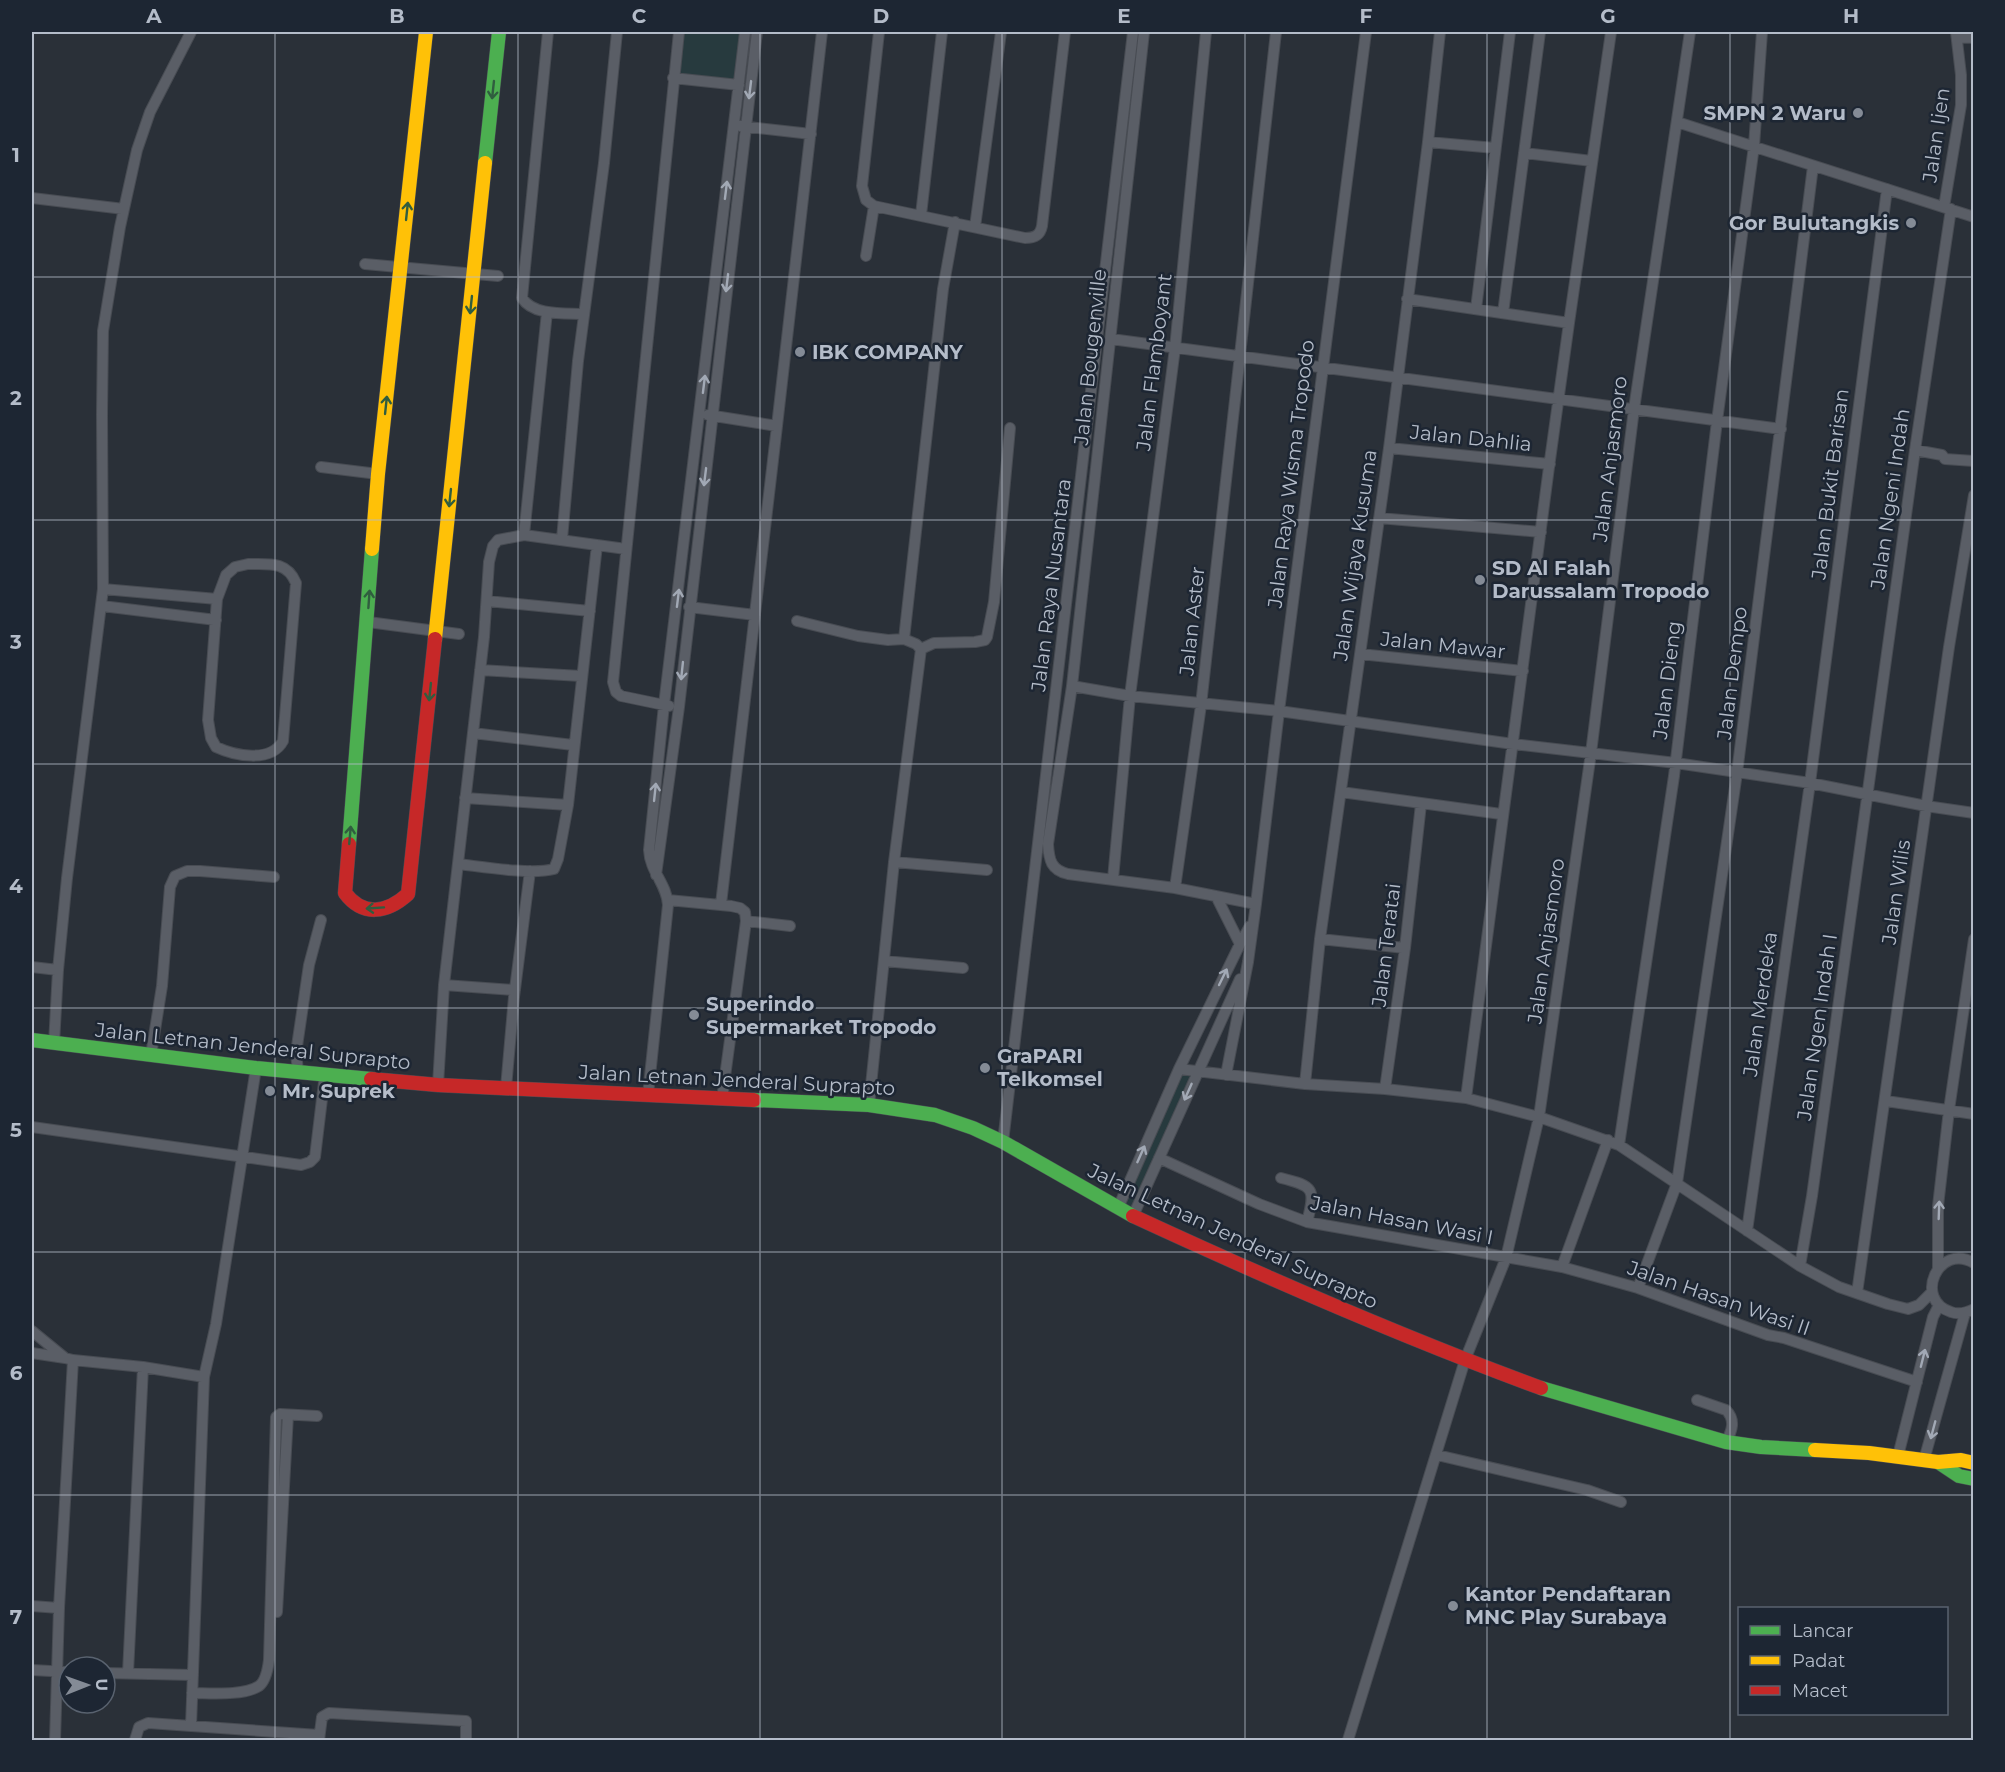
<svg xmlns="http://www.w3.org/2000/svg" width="2005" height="1772" viewBox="0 0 2005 1772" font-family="Montserrat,sans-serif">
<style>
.green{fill:#273a3e}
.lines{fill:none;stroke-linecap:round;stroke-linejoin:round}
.street-casing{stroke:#484c53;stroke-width:12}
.fast-casing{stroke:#484c53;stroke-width:15}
.slow-casing{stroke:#484c53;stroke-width:15}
.jam-casing{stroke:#484c53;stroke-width:15}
.street{stroke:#5a5e66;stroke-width:10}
.fast{stroke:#4caf50;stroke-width:14}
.slow{stroke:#ffc107;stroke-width:14}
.jam{stroke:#c62828;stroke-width:14}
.oneway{stroke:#305d3f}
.oneway2{stroke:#a2a9b5}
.grid{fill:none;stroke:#b4bcc9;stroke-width:1.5;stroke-opacity:0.55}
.poi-dot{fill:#848b96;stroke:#1d2633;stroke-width:2}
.labels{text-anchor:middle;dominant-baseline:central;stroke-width:5;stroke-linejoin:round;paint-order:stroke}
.poi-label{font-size:20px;font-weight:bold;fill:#b4bcc9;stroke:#1d2633;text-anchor:start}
.street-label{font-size:20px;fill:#b4bcc9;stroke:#1d2633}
.neatline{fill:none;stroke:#b4bcc9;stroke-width:2}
.grid-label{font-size:20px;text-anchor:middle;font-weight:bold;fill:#b4bcc9}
</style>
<rect width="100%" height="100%" fill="#2a3038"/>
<path class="green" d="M 679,32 L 745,32 L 739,85 L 673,78 Z
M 1197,1069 L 1135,1214 L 1121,1205 L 1178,1071 Z"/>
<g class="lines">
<g class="street-casing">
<path id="street" d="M 548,32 L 522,298 C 533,316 565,313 584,314
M 879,32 L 862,186 L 866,200 L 874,206 L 1025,238 C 1034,238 1040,236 1042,226 L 1065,32
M 1144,32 L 1072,686 L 1048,844 C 1049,860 1051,870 1068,874 L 1175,888 L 1256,904
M 1957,37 L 1974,38
M 673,78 L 739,85
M 1677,122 L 1974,217
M 740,126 L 811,134
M 1428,142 L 1495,148
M 1524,153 L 1592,161
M 32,198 L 124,209
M 1944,207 L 1961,105 L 1961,75 L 1956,32
M 921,215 L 942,32
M 975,227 L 1001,32
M 866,256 L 874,206
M 365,264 L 498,276
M 1407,299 L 1569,323 L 1611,32
M 1476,309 L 1510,32
M 1503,313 L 1540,32
M 1111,339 L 1781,429
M 708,415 L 777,426 L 822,32
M 1389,448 L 1550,464
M 1915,450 L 1942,455 L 1945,459 L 1974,461
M 321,467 L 378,474
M 1379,518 L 1541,532
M 524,535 L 547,312
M 562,539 L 578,361 L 604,163 L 617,32
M 248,564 C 269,564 287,561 296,583 L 283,741 C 271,763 235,756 216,747 L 211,738 L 208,720 L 217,599 L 226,575 L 235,567 Z
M 103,589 L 217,599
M 487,601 L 590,611
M 102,606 L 216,620
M 689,607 L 755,615
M 797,621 L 858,636 L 888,640 L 904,639 L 916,644 L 921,649
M 368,622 L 459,634
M 904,639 L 943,289 L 955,222
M 921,649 L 934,643 L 975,642 L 985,640 L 987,637 L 994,602 L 1010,428
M 1360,654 L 1523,671
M 480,670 L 581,676
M 1072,686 L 1130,696 L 1279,711 L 1513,744 L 1676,763 L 1810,783 L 1926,806 L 1974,813
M 669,706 L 621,696 L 616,692 L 613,682 L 679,32
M 473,733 L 573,745
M 1341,792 L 1501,814
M 465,798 L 568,805
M 894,862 L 987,870
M 458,864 C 484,867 531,875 554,869 L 558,859 L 568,805 L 597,545
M 656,875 L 679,707 L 757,32
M 1113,879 L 1130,696 L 1175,348 L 1206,32
M 1175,888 L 1201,705 L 1276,32
M 1216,896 L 1240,944
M 668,900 L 731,906 L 740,908 L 745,912 L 746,921 L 722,1099
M 721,904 L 777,426
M 746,921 L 790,926
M 1320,939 L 1405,948
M 884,961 L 963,968
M 32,967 L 58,970
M 444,985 L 515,990
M 54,1044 L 58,970 L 67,878 L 103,589 L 102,414 L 103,331 L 120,227 L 137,150 L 150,112 L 191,32
M 151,1055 L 162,986 L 170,887 L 175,876 L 187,871 L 200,871 L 274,877
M 1179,1069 L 1305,1084 L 1385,1089 L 1466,1098 L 1539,1117 L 1619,1145 L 1800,1266 L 1839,1287 L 1888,1304 L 1908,1309 L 1919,1305 L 1932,1292
M 298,1071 L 296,1053 L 309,965 L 321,920
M 1226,1075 L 1248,962 L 1256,904 L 1279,711 L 1366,32
M 1305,1084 L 1320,939 L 1389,448 L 1428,142 L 1440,32
M 438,1085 L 444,985 L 484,637 L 489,562 L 493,546 L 498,540 L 524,535 L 626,549
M 506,1088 L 514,997 L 530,871
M 1385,1089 L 1405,948 L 1421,804
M 648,1095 L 668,905 C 667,884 650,872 649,850 L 664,705 L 745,32
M 1466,1098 C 1498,839 1533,581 1569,323
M 1886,1101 L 1974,1114
M 869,1105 L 894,862 L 921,649
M 32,1127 L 301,1165 L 310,1162 L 315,1157 L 325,1074
M 1003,1142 L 1133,32
M 1619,1145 L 1674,776 L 1717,421 L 1754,146 L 1762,32
M 1159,1158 L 1259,1204 L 1307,1222 L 1562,1267 L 1638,1288 L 1768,1335 L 1784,1338 L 1917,1382
M 1281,1178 C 1314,1186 1316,1189 1307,1222
M 1118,1208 L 1179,1069 L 1240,944 L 1250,926
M 1133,1216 L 1240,979
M 1747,1231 L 1810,783 L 1887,189
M 1974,1263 C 1938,1242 1913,1300 1951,1312 C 1959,1315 1966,1313 1974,1309
M 1800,1266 L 1812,1196 L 1915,450 L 1951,209
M 1562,1267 L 1608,1140
M 1938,1268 L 1938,1206 L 1949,1110 L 1974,939
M 1638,1288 L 1677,1183 L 1737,773 L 1813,166
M 1857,1293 L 1949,647 L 1974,495
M 32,1331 L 65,1358
M 32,1353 L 65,1358 L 73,1360 L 143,1367 L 204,1377
M 1697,1400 L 1726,1410 C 1736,1420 1732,1431 1726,1442
M 1437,1455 L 1587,1490 L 1621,1502
M 1898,1456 L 1933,1317 L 1939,1305
M 1924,1460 L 1965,1313
M 32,1606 L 59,1608
M 277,1612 L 288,1415
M 32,1670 L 69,1672
M 105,1673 L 193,1675
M 128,1673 L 143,1367
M 192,1693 C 210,1693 244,1696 259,1686 C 266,1681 268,1668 269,1660 L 276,1417 L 280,1414 L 317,1416
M 191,1726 L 204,1377 L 216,1324 L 256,1068
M 55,1740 L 59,1608 L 73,1360
M 135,1740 L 139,1727 L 148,1723 L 319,1735
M 319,1740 L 322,1717 L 329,1713 L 466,1721 L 466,1740
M 1348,1740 L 1465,1360 L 1506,1258 L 1539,1117 L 1591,753 L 1634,409 L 1690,32"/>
</g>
<g class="fast-casing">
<path id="fast" d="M 485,163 L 499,32
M 349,844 L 372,549
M 32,1040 L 256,1068 L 371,1079
M 754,1100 L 869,1105 L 935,1115 L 973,1128 L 1003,1142 L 1133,1216
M 1541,1388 L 1726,1442 L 1761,1447 L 1815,1450
M 1938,1462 L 1959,1476 L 1974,1479"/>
</g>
<g class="slow-casing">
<path id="slow" d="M 372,549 L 378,474 L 426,32
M 435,639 L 485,163
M 1815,1450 L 1869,1453 L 1938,1462 L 1961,1460 L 1974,1463"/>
</g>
<g class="jam-casing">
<path id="jam" d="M 349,844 L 345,893 C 363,917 387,913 408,894 L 435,639
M 371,1079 L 438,1085 L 754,1100
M 1133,1216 C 1267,1278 1402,1337 1541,1388"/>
</g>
<use href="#street" class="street"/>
<use href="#fast" class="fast"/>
<use href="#slow" class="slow"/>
<use href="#jam" class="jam"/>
</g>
<defs><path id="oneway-shaft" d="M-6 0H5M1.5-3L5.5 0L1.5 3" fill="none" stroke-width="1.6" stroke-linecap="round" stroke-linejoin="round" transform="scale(1.5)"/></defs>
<g class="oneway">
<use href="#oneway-shaft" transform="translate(493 90) rotate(96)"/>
<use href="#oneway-shaft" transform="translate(407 211) rotate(-84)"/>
<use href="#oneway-shaft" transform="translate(471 305) rotate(96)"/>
<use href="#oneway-shaft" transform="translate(386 405) rotate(-84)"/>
<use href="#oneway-shaft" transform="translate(450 498) rotate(96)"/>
<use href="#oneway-shaft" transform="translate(369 599) rotate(-86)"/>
<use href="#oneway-shaft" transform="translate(430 692) rotate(96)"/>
<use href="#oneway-shaft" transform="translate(350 835) rotate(-85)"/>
<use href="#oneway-shaft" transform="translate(375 908) rotate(176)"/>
</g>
<g class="oneway2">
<use href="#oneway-shaft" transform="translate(750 90) rotate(97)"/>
<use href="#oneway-shaft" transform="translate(726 190) rotate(-83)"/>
<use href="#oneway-shaft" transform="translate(727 283) rotate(97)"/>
<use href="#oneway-shaft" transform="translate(704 384) rotate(-83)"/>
<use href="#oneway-shaft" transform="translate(705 477) rotate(97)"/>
<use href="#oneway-shaft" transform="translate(678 598) rotate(-83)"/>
<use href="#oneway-shaft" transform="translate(682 671) rotate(96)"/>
<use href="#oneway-shaft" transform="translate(655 792) rotate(-84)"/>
<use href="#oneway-shaft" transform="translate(1223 977) rotate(-64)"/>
<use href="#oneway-shaft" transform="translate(1188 1092) rotate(114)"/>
<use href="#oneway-shaft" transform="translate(1141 1154) rotate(-66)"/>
<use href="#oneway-shaft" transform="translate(1939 1210) rotate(-88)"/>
<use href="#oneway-shaft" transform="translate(1923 1358) rotate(-76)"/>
<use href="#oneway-shaft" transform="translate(1933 1430) rotate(105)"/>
</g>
<path class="grid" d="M 275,32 L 275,1740M 518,32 L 518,1740M 760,32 L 760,1740M 1002,32 L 1002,1740M 1245,32 L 1245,1740M 1487,32 L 1487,1740M 1730,32 L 1730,1740M 32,277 L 1974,277M 32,520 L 1974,520M 32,764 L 1974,764M 32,1008 L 1974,1008M 32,1252 L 1974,1252M 32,1495 L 1974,1495"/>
<g class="poi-dot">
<circle cx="1858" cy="113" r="6"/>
<circle cx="1911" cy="223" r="6"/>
<circle cx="800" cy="352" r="6"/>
<circle cx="1480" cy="580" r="6"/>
<circle cx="694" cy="1015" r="6"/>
<circle cx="985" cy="1068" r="6"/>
<circle cx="270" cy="1091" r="6"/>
<circle cx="1453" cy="1606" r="6"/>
</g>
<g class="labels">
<g class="poi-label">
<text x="1846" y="113" text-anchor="end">SMPN 2 Waru</text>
<text x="1899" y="223" text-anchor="end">Gor Bulutangkis</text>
<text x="812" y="352">IBK COMPANY</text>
<text x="1492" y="568">SD Al Falah<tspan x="1492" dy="23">Darussalam Tropodo</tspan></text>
<text x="706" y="1004">Superindo<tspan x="706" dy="23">Supermarket Tropodo</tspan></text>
<text x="997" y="1056">GraPARI<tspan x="997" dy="23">Telkomsel</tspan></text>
<text x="282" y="1091">Mr. Suprek</text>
<text x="1465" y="1594">Kantor Pendaftaran<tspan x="1465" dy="23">MNC Play Surabaya</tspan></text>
</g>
<g class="street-label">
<text transform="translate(1936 135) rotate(-82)">Jalan Ijen</text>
<text transform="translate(1090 357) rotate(-84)">Jalan Bougenville</text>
<text transform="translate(1154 362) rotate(-83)">Jalan Flamboyant</text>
<text transform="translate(1471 438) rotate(6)">Jalan Dahlia</text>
<text transform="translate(1610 459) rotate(-83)">Jalan Anjasmoro</text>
<text transform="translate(1291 474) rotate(-83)">Jalan Raya Wisma Tropodo</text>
<text transform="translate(1830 484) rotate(-83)">Jalan Bukit Barisan</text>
<text transform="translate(1890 499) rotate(-82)">Jalan Ngeni Indah</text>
<text transform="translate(1355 555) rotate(-82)">Jalan Wijaya Kusuma</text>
<text transform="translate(1051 585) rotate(-83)">Jalan Raya Nusantara</text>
<text transform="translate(1192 621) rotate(-84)">Jalan Aster</text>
<text transform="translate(1443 645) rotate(6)">Jalan Mawar</text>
<text transform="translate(1732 673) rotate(-83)">Jalan Dempo</text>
<text transform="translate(1667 680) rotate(-83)">Jalan Dieng</text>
<text transform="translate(1896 892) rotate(-82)">Jalan Wilis</text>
<text transform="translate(1546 941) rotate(-82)">Jalan Anjasmoro</text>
<text transform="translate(1386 945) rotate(-83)">Jalan Teratai</text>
<text transform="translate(1760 1004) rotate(-82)">Jalan Merdeka</text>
<text transform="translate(1817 1027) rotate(-82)">Jalan Ngen Indah I</text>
<text transform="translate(253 1046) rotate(6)">Jalan Letnan Jenderal Suprapto</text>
<text transform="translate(737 1080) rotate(3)">Jalan Letnan Jenderal Suprapto</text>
<text transform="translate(1402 1220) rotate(11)">Jalan Hasan Wasi I</text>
<text transform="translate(1233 1236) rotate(25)">Jalan Letnan Jenderal Suprapto</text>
<text transform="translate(1719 1298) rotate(19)">Jalan Hasan Wasi II</text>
</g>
</g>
<rect width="2005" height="1772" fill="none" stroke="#1d2633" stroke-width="66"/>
<rect x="1738" y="1607" width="210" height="108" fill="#1d2633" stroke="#59626f" stroke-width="1.5"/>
<rect x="1750" y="1626" width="30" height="9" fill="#4caf50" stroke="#59626f" stroke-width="1.5"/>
<text x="1792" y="1637" font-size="18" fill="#b4bcc9">Lancar</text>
<rect x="1750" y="1656" width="30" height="9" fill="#ffc107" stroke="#59626f" stroke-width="1.5"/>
<text x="1792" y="1667" font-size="18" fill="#b4bcc9">Padat</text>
<rect x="1750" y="1686" width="30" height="9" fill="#c62828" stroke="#59626f" stroke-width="1.5"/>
<text x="1792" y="1697" font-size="18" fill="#b4bcc9">Macet</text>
<g transform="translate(87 1685) rotate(89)"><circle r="28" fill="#1d2633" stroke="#59626f" stroke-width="1.5"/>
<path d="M0-4.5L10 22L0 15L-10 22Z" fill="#848b96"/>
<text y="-9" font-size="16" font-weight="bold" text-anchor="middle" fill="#b4bcc9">U</text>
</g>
<rect x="33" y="33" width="1939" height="1706" class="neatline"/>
<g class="grid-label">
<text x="154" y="23">A</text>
<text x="397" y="23">B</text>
<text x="639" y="23">C</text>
<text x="881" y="23">D</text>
<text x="1124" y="23">E</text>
<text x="1366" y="23">F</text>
<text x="1608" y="23">G</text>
<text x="1851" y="23">H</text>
<text x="16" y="162">1</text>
<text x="16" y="405">2</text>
<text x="16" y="649">3</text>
<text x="16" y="893">4</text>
<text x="16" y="1137">5</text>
<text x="16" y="1380">6</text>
<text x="16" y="1624">7</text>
</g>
</svg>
